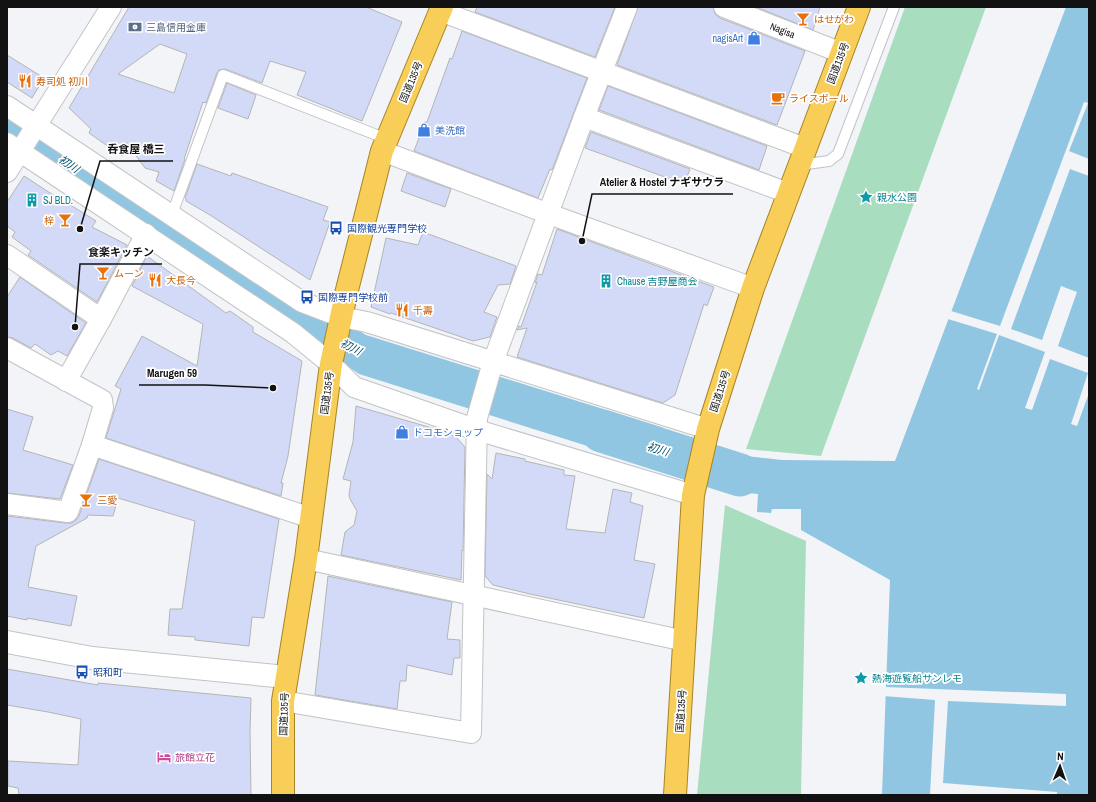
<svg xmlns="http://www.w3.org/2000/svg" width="1096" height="802" viewBox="0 0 1096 802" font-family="'Archivo Narrow','Noto Sans JP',sans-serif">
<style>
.green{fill:#a9ddbf}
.water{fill:#90c6e2}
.pier{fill:#f3f4f7}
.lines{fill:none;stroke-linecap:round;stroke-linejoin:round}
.river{stroke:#90c6e2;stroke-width:43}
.building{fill:#d3daf7;stroke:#b4b5b7;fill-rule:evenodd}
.service-casing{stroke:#c2c3c6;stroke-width:12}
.minor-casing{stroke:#c2c3c6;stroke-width:22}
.tertiary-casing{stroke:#c2c3c6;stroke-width:24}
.trunk-casing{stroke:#a78425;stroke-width:24}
.service{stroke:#fff;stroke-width:10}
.minor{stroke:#fff;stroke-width:20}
.tertiary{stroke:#fff;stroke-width:22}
.trunk{stroke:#f8ce58;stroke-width:22}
.labels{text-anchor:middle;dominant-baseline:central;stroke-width:3.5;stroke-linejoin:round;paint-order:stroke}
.food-label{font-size:10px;fill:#c56008;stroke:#fff;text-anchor:start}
.service-label{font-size:10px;fill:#4e5e75;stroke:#fff;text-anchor:start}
.street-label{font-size:10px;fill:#121213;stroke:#fff}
.shop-label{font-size:10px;fill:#366cbe;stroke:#fff;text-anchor:start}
.culture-label{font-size:10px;fill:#0d838f;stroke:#fff;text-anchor:start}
.transit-label{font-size:10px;fill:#164399;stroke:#fff;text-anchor:start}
.hotel-label{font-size:10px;fill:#b23c85;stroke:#fff;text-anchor:start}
.water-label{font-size:11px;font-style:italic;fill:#07526d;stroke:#fff}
.leader{fill:none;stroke:#121213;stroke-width:1.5}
.callout-dot{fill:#121213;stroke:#fff;stroke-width:1.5}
.callout-label{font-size:11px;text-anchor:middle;font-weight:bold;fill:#121213;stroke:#fff;stroke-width:3.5;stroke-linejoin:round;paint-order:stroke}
</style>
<rect width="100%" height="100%" fill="#f3f4f7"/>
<path class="green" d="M 905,7 L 986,7 L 821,456 L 746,449 Z
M 725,505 L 806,541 L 801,795 L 697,795 Z"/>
<path class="water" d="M 1066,7 L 1089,7 L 1089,795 L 882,795 L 890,580 L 801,530 L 801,509 L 772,509 L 771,513 L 757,512 L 758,494 L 728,491 L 737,455 L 782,460 L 895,461 Z
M 7,109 L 298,307 L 361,332 L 366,335 L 664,428 L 654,467 L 359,374 L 7,134 Z"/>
<path class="pier" d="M 1084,102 L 1088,103 L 1069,151 L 1089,159 L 1089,176 L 1070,169 L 1011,329 L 1042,340 L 1061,286 L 1077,292 L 1058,346 L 1089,358 L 1089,393 L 1077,426 L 1071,424 L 1088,373 L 1050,359 L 1032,410 L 1025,408 L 1045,352 L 999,335 L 979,390 L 977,389 L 997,334 L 948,319 L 951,311 L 1000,326 Z
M 885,687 L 1066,694 L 1066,706 L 948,701 L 943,783 L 1057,792 L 1057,795 L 930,795 L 935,700 L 883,696 Z"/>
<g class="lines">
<path class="river" d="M 602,431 L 740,475"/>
</g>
<path class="building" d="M 129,7 L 366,7 L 402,22 L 362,121 L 297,95 L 306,72 L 270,61 L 262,83 L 225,69 L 219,70 L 217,73 L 206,103 L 203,102 L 184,159 L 185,159 L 174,191 L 156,181 L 159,172 L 145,168 L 126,142 L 122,156 L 89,133 L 91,129 L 69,108 ZM 160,44 L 187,54 L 174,93 L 118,74 Z
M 477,7 L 615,7 L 595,57 L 475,12 Z
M 638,7 L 713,7 L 715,14 L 720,18 L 805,51 L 777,125 L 617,65 Z
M 756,7 L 820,7 L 813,30 Z
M 462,31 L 587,78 L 552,170 L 550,169 L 538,198 L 414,151 L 425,122 L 427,122 L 450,58 L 452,59 Z
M 7,55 L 44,78 L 32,98 L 7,82 Z
M 227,83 L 256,95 L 248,119 L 218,108 Z
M 608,86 L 767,146 L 759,170 L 599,110 Z
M 591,132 L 690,169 L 684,184 L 585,148 Z
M 197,164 L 231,176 L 232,173 L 328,207 L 323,220 L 330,222 L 310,280 L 210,215 L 186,201 L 186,199 L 185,198 Z
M 407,173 L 451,189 L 445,207 L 401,191 Z
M 24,176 L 64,202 L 64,201 L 96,221 L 92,227 L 127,245 L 97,302 L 28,255 L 31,251 L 12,237 L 15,232 L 7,226 L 7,202 Z
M 557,229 L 714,287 L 707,306 L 704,304 L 675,395 L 663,403 L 517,357 L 527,328 L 517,330 L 519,326 L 521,327 L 537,282 L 535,283 L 538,274 L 542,275 Z
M 423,232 L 516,266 L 510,284 L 498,285 L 484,312 L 497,317 L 490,337 L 473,341 L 391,313 L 390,314 L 371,307 L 386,238 L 418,245 Z
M 147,256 L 226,313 L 230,311 L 253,327 L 253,332 L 302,361 L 288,456 L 281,483 L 283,483 L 281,496 L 106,438 L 121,389 L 115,386 L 142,336 L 197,366 L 203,324 L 132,286 Z
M 20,277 L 86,323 L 67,356 L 58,351 L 51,355 L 35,344 L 31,348 L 13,338 L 7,337 L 7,297 Z
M 356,406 L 439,430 L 456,437 L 465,447 L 463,551 L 462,550 L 461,580 L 341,555 L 345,532 L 354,525 L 357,511 L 350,499 L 349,495 L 351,481 L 343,479 L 353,442 Z
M 7,409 L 33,417 L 23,450 L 73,465 L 60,499 L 7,493 Z
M 496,453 L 525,459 L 525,461 L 564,470 L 564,475 L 575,476 L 566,529 L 605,533 L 613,489 L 632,493 L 630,502 L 643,506 L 634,560 L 655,564 L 644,618 L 530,594 L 493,585 L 485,576 L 487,474 L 492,479 Z
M 99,459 L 279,519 L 264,618 L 252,617 L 249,646 L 195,640 L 195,637 L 168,635 L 170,609 L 182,609 L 195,521 L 118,498 L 113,516 L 88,515 L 87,518 L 36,546 L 28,587 L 77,596 L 71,626 L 27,618 L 27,620 L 7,616 L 7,516 L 66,523 L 72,523 L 76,520 L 79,516 Z
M 328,576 L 452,602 L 447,639 L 460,640 L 460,658 L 454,658 L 452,675 L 407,665 L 406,681 L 400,681 L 397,709 L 315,695 Z
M 7,669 L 98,685 L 98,683 L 251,698 L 250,732 L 251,795 L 19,795 L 18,788 L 8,786 L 8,761 L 78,765 L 81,719 L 48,712 L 7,705 Z"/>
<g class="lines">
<g class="service-casing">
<path id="service" d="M 799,165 L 829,161 L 838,154 L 894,7
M 171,217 L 223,75 L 387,139"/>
</g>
<g class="minor-casing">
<g id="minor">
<path id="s1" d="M 724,7 L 842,53"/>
<path d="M 440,11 L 805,148"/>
<path d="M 7,106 L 302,302 L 341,317 L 367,322 L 708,429"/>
<path d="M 584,117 L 788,193"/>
<path d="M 7,143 L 293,333 L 331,364 L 354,387 L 477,430 L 693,495"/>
<path d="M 382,151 L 549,214 L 753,288"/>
<path d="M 7,172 L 111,7"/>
<path d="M 7,255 L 101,319"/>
<path d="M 7,348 L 102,400 L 103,408 L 92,445 L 311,518"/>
<path d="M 66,381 L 101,319 L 146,234"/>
<path d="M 7,504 L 68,512 L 92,445"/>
<path d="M 306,559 L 685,641"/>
<path d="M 283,701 L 471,733 L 477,418 L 493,362 L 584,117 L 627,7"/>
</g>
</g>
<g class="tertiary-casing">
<path id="tertiary" d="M 7,642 L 92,658 L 286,677"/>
</g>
<g class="trunk-casing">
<path id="trunk" d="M 283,795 L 283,701 L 306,559 L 331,364 L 346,294 L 382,151 L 442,7
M 675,795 L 693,495 L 708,429 L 753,288 L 859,7"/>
</g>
<use href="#service" class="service"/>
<use href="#minor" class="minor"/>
<use href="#tertiary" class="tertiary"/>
<use href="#trunk" class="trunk"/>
</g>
<defs>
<g id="bar-bare" transform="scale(1.08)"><path d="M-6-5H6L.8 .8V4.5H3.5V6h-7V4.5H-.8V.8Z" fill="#e8710a" stroke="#fff" stroke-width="2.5" paint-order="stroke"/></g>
<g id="bank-bare" transform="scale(1.08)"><path d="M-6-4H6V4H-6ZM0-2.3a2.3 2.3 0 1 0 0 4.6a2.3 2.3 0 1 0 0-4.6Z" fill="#5c6f8a" stroke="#fff" stroke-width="2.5" paint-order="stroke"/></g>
<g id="shop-bare" transform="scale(1.08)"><path d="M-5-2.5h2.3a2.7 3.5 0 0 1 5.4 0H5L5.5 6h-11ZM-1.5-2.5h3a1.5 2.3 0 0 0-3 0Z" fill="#3f7fe0" stroke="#fff" stroke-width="2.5" paint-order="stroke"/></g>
<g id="restaurant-bare" transform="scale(1.08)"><path d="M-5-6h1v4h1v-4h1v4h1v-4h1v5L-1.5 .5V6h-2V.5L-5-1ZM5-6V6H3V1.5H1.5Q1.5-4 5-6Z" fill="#e8710a" stroke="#fff" stroke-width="2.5" paint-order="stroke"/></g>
<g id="cafe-bare" transform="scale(1.08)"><path d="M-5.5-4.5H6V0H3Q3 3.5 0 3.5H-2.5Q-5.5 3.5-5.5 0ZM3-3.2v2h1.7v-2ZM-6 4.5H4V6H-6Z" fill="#e8710a" stroke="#fff" stroke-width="2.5" paint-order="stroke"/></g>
<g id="sight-bare" transform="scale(1.08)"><path d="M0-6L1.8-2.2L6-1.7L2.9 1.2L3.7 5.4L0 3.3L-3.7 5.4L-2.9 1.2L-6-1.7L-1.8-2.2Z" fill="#0f9aa8" stroke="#fff" stroke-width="2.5" paint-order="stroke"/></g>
<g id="building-bare" transform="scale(1.08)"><path d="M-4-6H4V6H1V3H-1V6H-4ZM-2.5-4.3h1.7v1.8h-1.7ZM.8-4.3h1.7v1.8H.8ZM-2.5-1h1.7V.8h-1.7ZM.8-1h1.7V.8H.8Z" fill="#0f9aa8" stroke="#fff" stroke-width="2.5" paint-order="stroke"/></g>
<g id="bus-bare" transform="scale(1.08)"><path d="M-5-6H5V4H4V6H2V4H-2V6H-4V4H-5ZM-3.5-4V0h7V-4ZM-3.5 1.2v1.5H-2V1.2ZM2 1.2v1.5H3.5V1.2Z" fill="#1a4fb4" stroke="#fff" stroke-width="2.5" paint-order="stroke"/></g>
<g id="hotel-bare" transform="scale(1.08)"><path d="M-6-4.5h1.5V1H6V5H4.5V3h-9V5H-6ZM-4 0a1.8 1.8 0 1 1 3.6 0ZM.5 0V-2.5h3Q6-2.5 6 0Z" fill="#d1479c" stroke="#fff" stroke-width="2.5" paint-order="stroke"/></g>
</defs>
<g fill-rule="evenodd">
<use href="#bar-bare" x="803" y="19"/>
<use href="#bank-bare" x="135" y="27"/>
<use href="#shop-bare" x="754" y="38"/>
<use href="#restaurant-bare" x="25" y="81"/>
<use href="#cafe-bare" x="778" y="98"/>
<use href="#shop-bare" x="424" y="130"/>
<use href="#sight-bare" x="866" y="197"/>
<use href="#building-bare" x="32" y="200"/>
<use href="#bar-bare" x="65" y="220"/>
<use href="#bus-bare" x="336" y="228"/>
<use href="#bar-bare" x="103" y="273"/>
<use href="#restaurant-bare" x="155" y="280"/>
<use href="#building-bare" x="606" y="281"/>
<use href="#bus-bare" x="307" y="297"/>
<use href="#restaurant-bare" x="402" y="310"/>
<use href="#shop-bare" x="402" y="432"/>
<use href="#bar-bare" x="86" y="500"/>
<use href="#bus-bare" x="82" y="672"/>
<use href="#sight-bare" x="861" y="678"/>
<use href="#hotel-bare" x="164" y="757"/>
</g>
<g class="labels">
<g class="food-label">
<text x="814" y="19">はせがわ</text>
<text x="36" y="81">寿司処 初川</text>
<text x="789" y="98">ライスボール</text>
<text x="54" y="220" text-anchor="end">梓</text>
<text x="114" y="273">ムーン</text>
<text x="166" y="280">大長今</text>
<text x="413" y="310">千壽</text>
<text x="97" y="500">三愛</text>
</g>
<g class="service-label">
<text x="146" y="27">三島信用金庫</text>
</g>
<g class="street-label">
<text stroke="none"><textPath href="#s1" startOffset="63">Nagisa</textPath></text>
<text transform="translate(838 63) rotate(-69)">国道135号</text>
<text transform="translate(411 82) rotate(-67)">国道135号</text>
<text transform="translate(720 391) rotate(-72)">国道135号</text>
<text transform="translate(327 393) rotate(-82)">国道135号</text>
<text transform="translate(681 711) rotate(-86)">国道135号</text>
<text transform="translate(284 714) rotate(-88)">国道135号</text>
</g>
<g class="shop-label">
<text x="743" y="38" text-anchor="end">nagisArt</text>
<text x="435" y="130">美洗館</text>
<text x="413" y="432">ドコモショップ</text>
</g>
<g class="culture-label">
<text x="877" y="197">親水公園</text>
<text x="43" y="200">SJ BLD.</text>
<text x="617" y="281">Chause 吉野屋商会</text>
<text x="872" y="678">熱海遊覧船サンレモ</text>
</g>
<g class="transit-label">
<text x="347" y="228">国際観光専門学校</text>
<text x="318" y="297">国際専門学校前</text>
<text x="93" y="672">昭和町</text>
</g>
<g class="hotel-label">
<text x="175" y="757">旅館立花</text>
</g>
<g class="water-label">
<text transform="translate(69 164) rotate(34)">初川</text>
<text transform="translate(351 347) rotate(27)">初川</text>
<text transform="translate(658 449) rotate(18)">初川</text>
</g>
</g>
<path class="leader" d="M80 229L100 161H173M582 241L592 194H733M75 327L80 264H162M273 388L205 385H139"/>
<g class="callout-dot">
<circle cx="80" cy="229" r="4"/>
<circle cx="582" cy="241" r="4"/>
<circle cx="75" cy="327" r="4"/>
<circle cx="273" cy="388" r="4"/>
</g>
<g class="callout-label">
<text x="136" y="153">呑食屋 橋三</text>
<text x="662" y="186">Atelier &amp; Hostel ナギサウラ</text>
<text x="121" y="256">食楽キッチン</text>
<text x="172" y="377">Marugen 59</text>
</g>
<rect width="1096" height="802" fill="none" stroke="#121213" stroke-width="16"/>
<g transform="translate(1060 766) rotate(2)" stroke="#ffffff" stroke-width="3" paint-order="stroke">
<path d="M0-3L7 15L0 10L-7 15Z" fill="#121213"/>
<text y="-6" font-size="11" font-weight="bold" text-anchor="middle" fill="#121213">N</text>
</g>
</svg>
